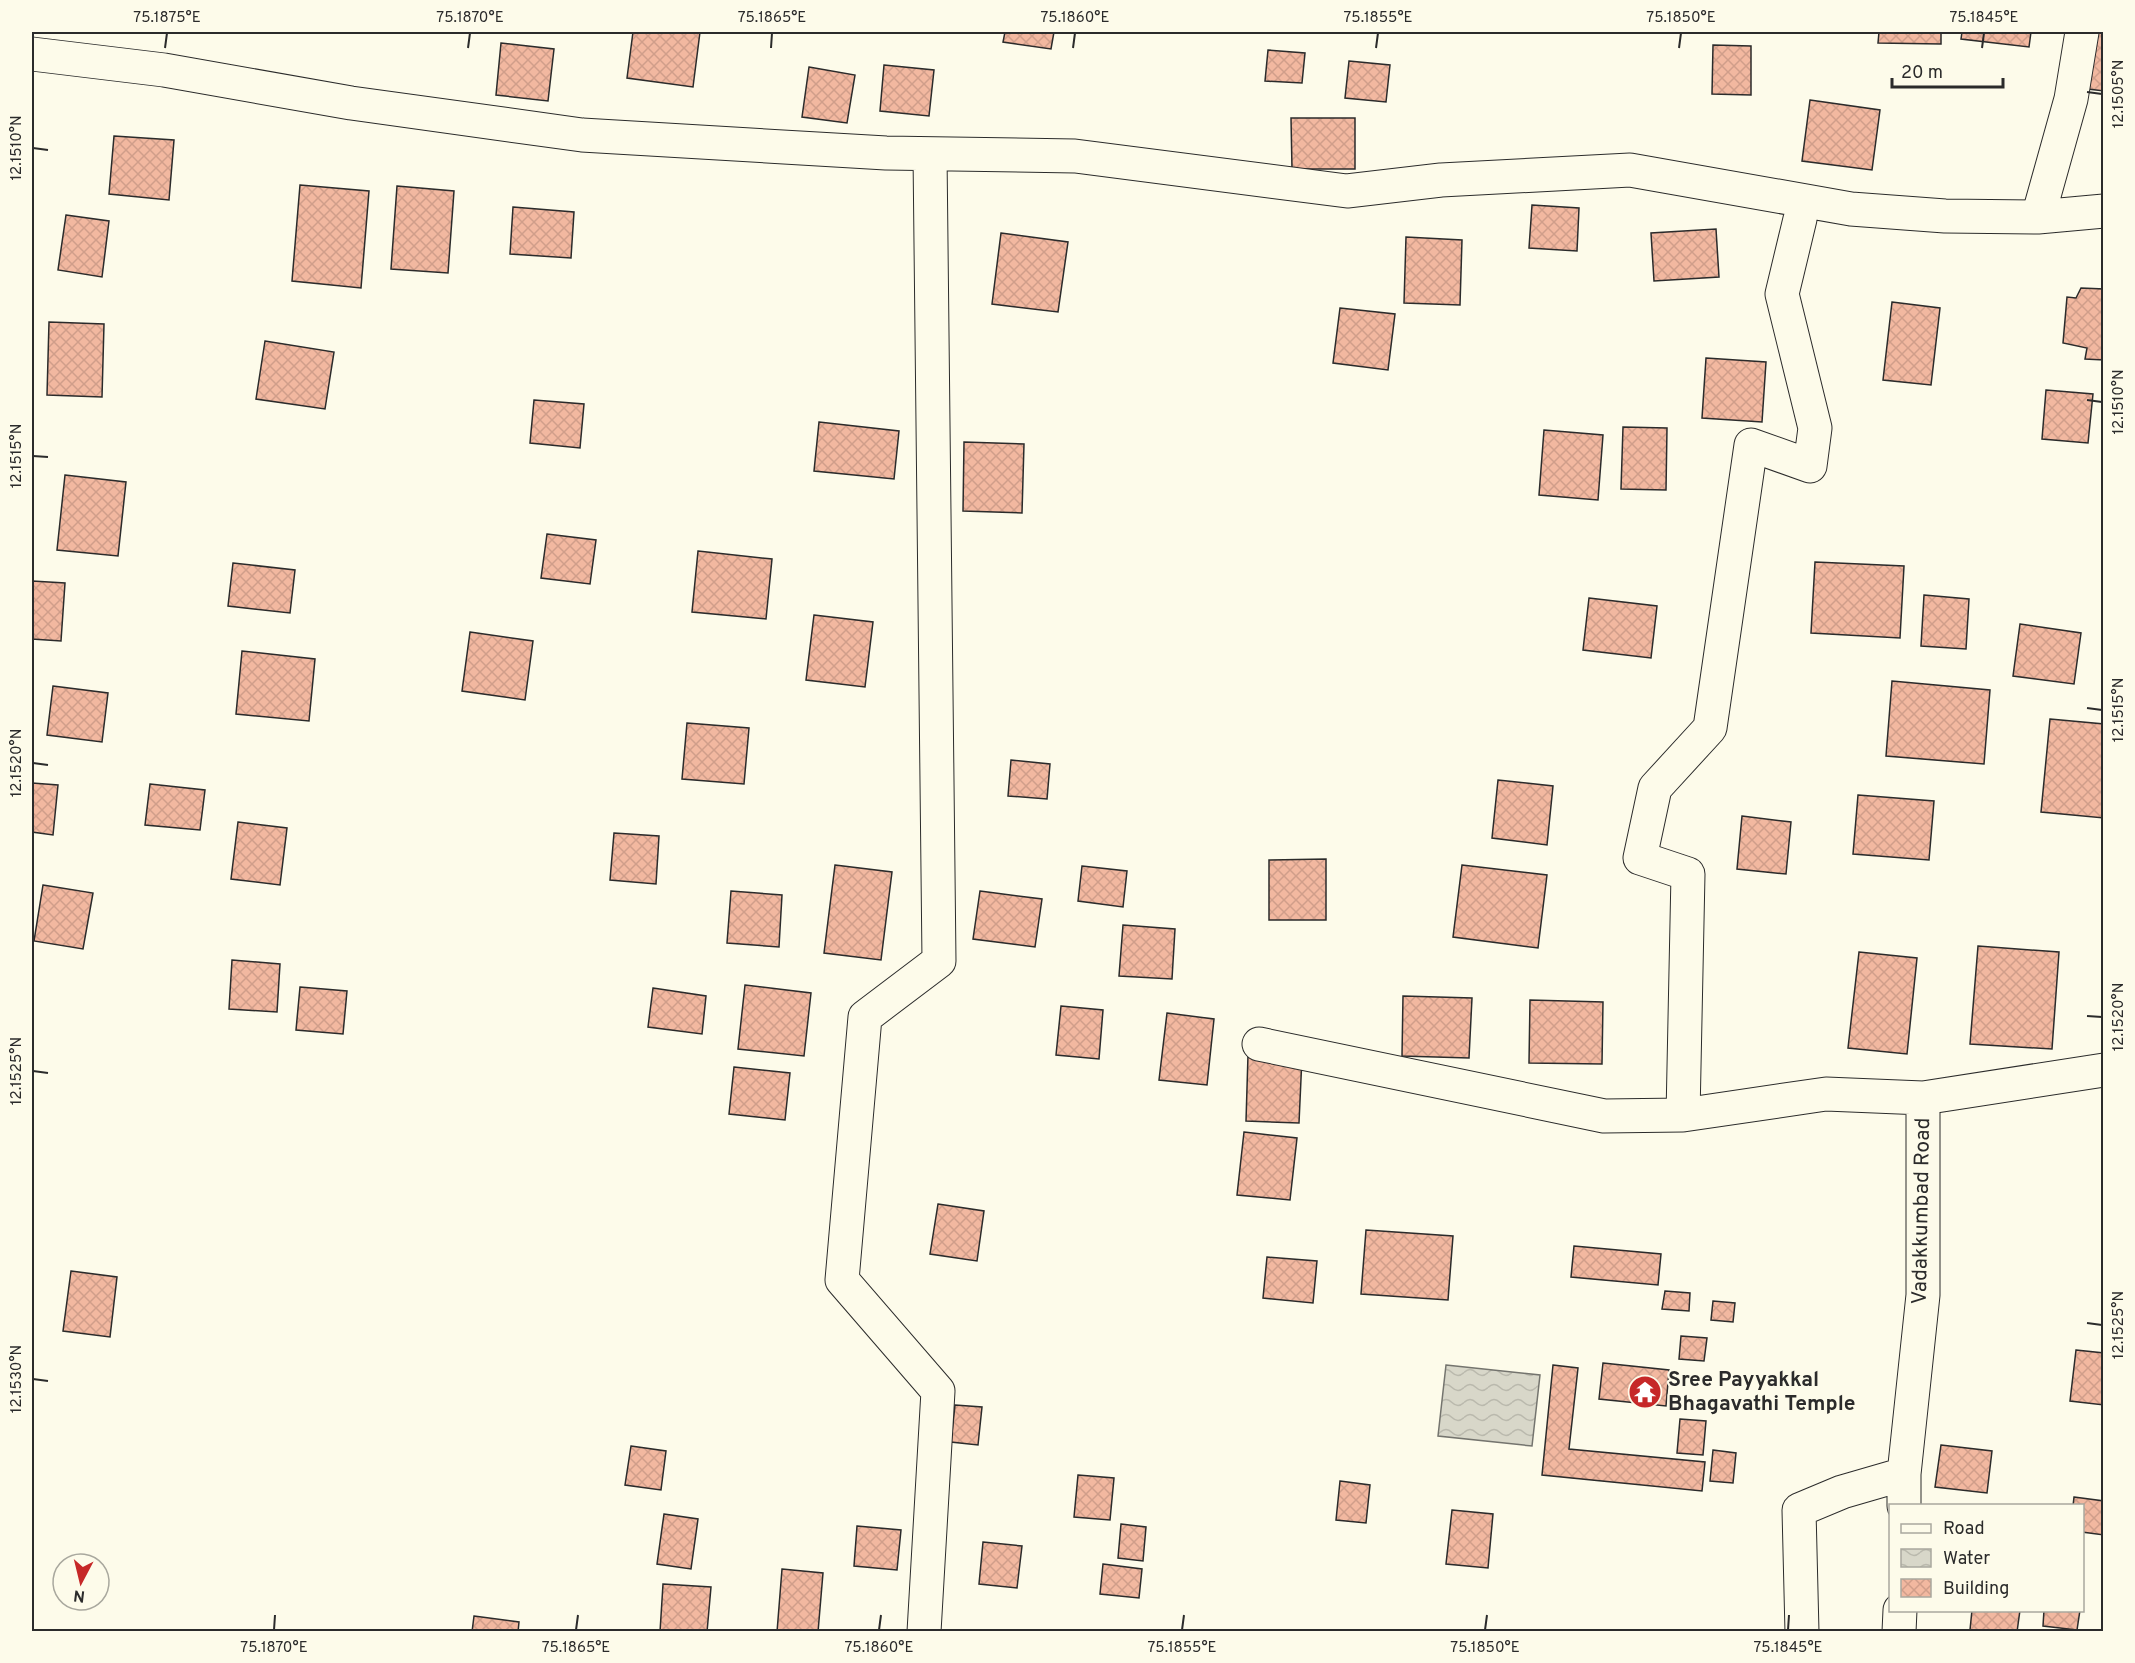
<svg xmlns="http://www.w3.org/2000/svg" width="2135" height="1663" viewBox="0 0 2135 1663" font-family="Overpass,sans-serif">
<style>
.water{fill:url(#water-waves);stroke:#74746e;stroke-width:1.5}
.building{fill:url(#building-cross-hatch);stroke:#2b2b2b;stroke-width:1.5}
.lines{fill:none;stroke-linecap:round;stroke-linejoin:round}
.minor-casing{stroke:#2b2b2b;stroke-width:35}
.minor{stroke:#fdfbea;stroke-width:33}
.ticks{fill:none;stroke:#2b2b2b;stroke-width:2}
.labels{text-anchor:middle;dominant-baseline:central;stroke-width:4.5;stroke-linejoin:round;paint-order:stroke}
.street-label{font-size:21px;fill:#2b2b2b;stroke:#fdfbea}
.poi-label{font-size:21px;font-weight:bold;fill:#2b2b2b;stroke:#fdfbea;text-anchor:start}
.neatline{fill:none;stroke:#2b2b2b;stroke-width:2}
.ticks-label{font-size:15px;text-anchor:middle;fill:#2b2b2b}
</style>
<defs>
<pattern id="water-waves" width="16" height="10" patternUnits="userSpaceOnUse" patternTransform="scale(1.5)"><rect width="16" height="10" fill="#d8d7c9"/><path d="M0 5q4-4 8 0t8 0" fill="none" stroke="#bab9ad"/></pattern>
<pattern id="building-cross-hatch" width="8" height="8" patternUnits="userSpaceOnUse" patternTransform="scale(1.5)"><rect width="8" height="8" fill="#f2b8a0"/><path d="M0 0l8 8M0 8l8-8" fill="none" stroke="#d09e8a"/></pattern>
</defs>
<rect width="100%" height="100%" fill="#fdfbea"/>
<path class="water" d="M 1446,1365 L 1540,1375 L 1532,1446 L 1438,1436 Z"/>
<path class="building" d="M 633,32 L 700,32 L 693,87 L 627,78 Z
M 1005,32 L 1054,32 L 1051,49 L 1003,42 Z
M 1879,32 L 1941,32 L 1941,44 L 1878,43 Z
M 1962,32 L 2031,32 L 2029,47 L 1961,39 Z
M 2095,32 L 2104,32 L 2104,91 L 2088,89 Z
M 501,43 L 554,49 L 548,101 L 496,95 Z
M 1713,45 L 1751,46 L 1751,95 L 1712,94 Z
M 1268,50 L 1305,53 L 1302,83 L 1265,81 Z
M 1349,61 L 1390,65 L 1386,102 L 1345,98 Z
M 884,65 L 934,70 L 929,116 L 880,111 Z
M 809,67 L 855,75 L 847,123 L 802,117 Z
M 1810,100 L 1880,110 L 1872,170 L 1802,161 Z
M 1291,118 L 1355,118 L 1355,169 L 1292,169 Z
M 114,136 L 174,140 L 169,200 L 109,194 Z
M 300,185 L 369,191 L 361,288 L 292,281 Z
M 397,186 L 454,191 L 448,273 L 391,269 Z
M 1532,205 L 1579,208 L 1577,251 L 1529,248 Z
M 513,207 L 574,212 L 571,258 L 510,254 Z
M 66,215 L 109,221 L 102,277 L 58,270 Z
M 1716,229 L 1719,277 L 1654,281 L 1651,233 Z
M 1001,233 L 1068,242 L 1058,312 L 992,304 Z
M 1406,237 L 1462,240 L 1460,305 L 1404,303 Z
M 2081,288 L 2104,289 L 2104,360 L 2085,359 L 2087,348 L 2063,343 L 2067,297 L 2076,298 Z
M 1892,302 L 1940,308 L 1931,385 L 1883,380 Z
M 1340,308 L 1395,314 L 1388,370 L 1333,363 Z
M 49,322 L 104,324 L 102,397 L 47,395 Z
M 265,341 L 334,352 L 325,409 L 256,399 Z
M 1706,358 L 1766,362 L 1762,422 L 1702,418 Z
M 2046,390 L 2093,394 L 2088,443 L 2042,439 Z
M 534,400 L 584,404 L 580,448 L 530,443 Z
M 819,422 L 899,431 L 894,479 L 814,471 Z
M 1623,427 L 1667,428 L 1666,490 L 1621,489 Z
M 1544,430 L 1603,435 L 1598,500 L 1539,495 Z
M 964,442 L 1024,444 L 1022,513 L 963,511 Z
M 65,475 L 126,482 L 118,556 L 57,550 Z
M 547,534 L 596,540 L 590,584 L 541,578 Z
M 698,551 L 772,559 L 766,619 L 692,612 Z
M 1815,562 L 1904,566 L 1900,638 L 1811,633 Z
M 233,563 L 295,570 L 290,613 L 228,606 Z
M 32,581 L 65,583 L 61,641 L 32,639 Z
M 1924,595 L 1969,599 L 1966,649 L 1921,646 Z
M 1589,598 L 1657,606 L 1651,658 L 1583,650 Z
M 814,615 L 873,622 L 865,687 L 806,680 Z
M 2020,624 L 2081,633 L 2074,684 L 2013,676 Z
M 470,632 L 533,641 L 525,700 L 462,691 Z
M 242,651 L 315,659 L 309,721 L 236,714 Z
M 1892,681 L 1990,690 L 1984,764 L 1886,756 Z
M 53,686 L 108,693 L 102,742 L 47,735 Z
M 2050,719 L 2104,724 L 2104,818 L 2041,812 Z
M 687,723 L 749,728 L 744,784 L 682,779 Z
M 1011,760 L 1050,764 L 1047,799 L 1008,796 Z
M 1498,780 L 1553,786 L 1547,845 L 1492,838 Z
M 32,783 L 58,785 L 53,835 L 32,832 Z
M 150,784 L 205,790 L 200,830 L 145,825 Z
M 1858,795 L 1934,801 L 1929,860 L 1853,854 Z
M 1742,816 L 1791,822 L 1786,874 L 1737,869 Z
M 238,822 L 287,828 L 280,885 L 231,879 Z
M 614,833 L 659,836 L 656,884 L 610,880 Z
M 1326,859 L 1326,920 L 1269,920 L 1269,860 Z
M 835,865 L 892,872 L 881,960 L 824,953 Z
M 1462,865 L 1547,875 L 1538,948 L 1453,937 Z
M 1082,866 L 1127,871 L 1123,907 L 1078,901 Z
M 43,885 L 93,893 L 83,949 L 34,941 Z
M 731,891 L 782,895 L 779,947 L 727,943 Z
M 980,891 L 1042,899 L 1035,947 L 973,939 Z
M 1123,925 L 1175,929 L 1172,979 L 1119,976 Z
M 1978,946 L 2059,952 L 2052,1049 L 1970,1044 Z
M 1859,952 L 1917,958 L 1907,1054 L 1848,1048 Z
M 232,960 L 280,964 L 277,1012 L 229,1009 Z
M 745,985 L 811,993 L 804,1056 L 738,1049 Z
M 300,987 L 347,991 L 343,1034 L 296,1030 Z
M 653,988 L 706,996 L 702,1034 L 648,1027 Z
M 1403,996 L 1472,998 L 1469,1058 L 1402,1056 Z
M 1530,1000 L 1603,1002 L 1602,1064 L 1529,1063 Z
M 1061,1006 L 1103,1010 L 1099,1059 L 1056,1055 Z
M 1167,1013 L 1214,1019 L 1207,1085 L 1159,1080 Z
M 1248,1055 L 1302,1057 L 1299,1123 L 1246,1121 Z
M 734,1067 L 790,1073 L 785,1120 L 729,1114 Z
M 1244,1132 L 1297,1138 L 1290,1200 L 1237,1195 Z
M 938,1204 L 984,1211 L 977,1261 L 930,1254 Z
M 1366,1230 L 1453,1236 L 1448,1300 L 1361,1294 Z
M 1574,1246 L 1661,1254 L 1658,1285 L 1571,1277 Z
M 1267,1257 L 1317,1261 L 1313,1303 L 1263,1298 Z
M 71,1271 L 117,1277 L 110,1337 L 63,1331 Z
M 1665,1291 L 1690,1293 L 1689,1311 L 1662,1309 Z
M 1713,1301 L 1735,1303 L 1733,1322 L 1711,1320 Z
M 1681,1336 L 1707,1338 L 1704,1361 L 1679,1359 Z
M 2076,1350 L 2104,1353 L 2104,1405 L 2070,1401 Z
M 1603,1363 L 1669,1370 L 1666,1406 L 1599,1399 Z
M 1553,1365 L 1578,1368 L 1569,1449 L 1705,1462 L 1702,1491 L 1542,1475 Z
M 955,1405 L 982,1407 L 978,1445 L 951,1442 Z
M 1680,1419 L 1706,1421 L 1703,1455 L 1677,1453 Z
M 1941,1445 L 1992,1451 L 1987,1493 L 1935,1487 Z
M 631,1446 L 666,1451 L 661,1490 L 625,1485 Z
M 1713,1450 L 1736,1453 L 1733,1483 L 1710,1481 Z
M 1078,1475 L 1114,1478 L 1110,1520 L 1074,1517 Z
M 1340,1481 L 1370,1485 L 1366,1523 L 1336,1520 Z
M 2074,1497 L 2104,1501 L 2104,1535 L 2082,1532 L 2082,1506 L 2073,1506 Z
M 1452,1510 L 1493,1514 L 1488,1568 L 1446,1564 Z
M 664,1514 L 698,1519 L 691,1569 L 657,1564 Z
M 1121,1524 L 1146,1527 L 1143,1561 L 1118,1558 Z
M 857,1526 L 901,1530 L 897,1570 L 854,1566 Z
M 983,1542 L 1022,1546 L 1017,1588 L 979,1584 Z
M 1103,1564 L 1142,1569 L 1139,1598 L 1100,1594 Z
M 782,1569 L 823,1573 L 818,1632 L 777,1632 Z
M 663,1584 L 711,1587 L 707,1632 L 660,1632 Z
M 1972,1610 L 2020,1610 L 2017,1632 L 1970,1630 Z
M 2044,1610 L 2080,1610 L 2077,1630 L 2043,1626 Z
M 474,1616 L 519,1622 L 518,1632 L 472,1632 Z"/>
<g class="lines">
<g class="minor-casing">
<path id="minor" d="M 32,54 L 164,70 L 351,103 L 582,135 L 886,153 L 1075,156 L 1347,191 L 1441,180 L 1630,170 L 1851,209 L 1945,216 L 2038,217 L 2104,211
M 2038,217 L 2071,99 L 2082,32
M 1259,1044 L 1604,1116 L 1683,1115 L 1826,1094 L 1923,1098
M 1683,1115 L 1688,874 L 1640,858 L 1655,788 L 1710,728 L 1751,445 L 1810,466 L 1815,428 L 1782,294 L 1800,219
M 1904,1506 L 1904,1474 L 1923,1295 L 1923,1098 L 2104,1070
M 924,1632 L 938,1391 L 842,1280 L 865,1017 L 939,961 L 930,154
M 1802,1632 L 1799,1510 L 1842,1492 L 1904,1474
M 1899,1632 L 1900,1610"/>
</g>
<use href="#minor" class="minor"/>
</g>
<path class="ticks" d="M 165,48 L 167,33M 468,48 L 470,33M 771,48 L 772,33M 1073,48 L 1075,33M 1376,48 L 1378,33M 1679,48 L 1681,33M 1982,48 L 1984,33M 2087,92 L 2102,94M 33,148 L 48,150M 2087,400 L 2102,402M 33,456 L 48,457M 2087,708 L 2102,710M 33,763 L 48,765M 2087,1016 L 2102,1017M 33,1071 L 48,1073M 2087,1323 L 2102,1325M 33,1379 L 48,1381M 274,1630 L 275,1615M 576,1630 L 578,1615M 879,1630 L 881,1615M 1182,1630 L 1184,1615M 1485,1630 L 1487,1615M 1788,1630 L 1789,1615"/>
<defs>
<g id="temple-disc" transform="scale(1.725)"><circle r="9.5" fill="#c62828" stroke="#fdfbea"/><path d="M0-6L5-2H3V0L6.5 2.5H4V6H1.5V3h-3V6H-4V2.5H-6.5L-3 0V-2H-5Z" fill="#fff"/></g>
</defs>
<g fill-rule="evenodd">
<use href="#temple-disc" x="1645" y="1392"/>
</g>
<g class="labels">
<g class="street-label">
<text transform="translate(1922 1211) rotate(-89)">Vadakkumbad Road</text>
</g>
<g class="poi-label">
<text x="1668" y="1380">Sree Payyakkal<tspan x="1668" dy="24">Bhagavathi Temple</tspan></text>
</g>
</g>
<rect width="2135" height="1663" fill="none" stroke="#fdfbea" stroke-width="66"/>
<rect x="1889" y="1504" width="195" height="108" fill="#fdfbea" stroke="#a9a89e" stroke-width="1.5"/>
<rect x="1901" y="1524" width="30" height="9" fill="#fdfbea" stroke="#a9a89e" stroke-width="1.5"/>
<text x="1943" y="1534" font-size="18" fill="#2b2b2b">Road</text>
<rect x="1901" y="1549" width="30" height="18" fill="url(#water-waves)" stroke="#a9a89e" stroke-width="1.5"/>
<text x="1943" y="1564" font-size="18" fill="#2b2b2b">Water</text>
<rect x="1901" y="1579" width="30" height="18" fill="url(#building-cross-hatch)" stroke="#a9a89e" stroke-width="1.5"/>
<text x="1943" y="1594" font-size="18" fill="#2b2b2b">Building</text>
<g transform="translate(81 1582) rotate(187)"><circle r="28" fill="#fdfbea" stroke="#a9a89e" stroke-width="1.5"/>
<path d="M0-4.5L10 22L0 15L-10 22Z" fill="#c62828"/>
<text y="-9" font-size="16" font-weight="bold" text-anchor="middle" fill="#2b2b2b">N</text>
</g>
<path d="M1892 78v9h111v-9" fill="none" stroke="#2b2b2b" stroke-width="3"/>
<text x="1901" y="78" font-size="18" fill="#2b2b2b" stroke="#fdfbea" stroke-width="4.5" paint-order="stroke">20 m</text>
<rect x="33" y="33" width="2069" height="1597" class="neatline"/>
<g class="ticks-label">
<text x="167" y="22">75.1875°E</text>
<text x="470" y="22">75.1870°E</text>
<text x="772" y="22">75.1865°E</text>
<text x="1075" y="22">75.1860°E</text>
<text x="1378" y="22">75.1855°E</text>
<text x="1681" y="22">75.1850°E</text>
<text x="1984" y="22">75.1845°E</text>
<text transform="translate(2118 94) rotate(-90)" y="5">12.1505°N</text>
<text transform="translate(16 148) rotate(-90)" y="5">12.1510°N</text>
<text transform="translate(2118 402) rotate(-90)" y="5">12.1510°N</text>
<text transform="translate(16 456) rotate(-90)" y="5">12.1515°N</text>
<text transform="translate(2118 710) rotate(-90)" y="5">12.1515°N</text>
<text transform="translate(16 763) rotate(-90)" y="5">12.1520°N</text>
<text transform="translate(2118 1017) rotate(-90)" y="5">12.1520°N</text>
<text transform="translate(16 1071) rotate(-90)" y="5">12.1525°N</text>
<text transform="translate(2118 1325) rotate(-90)" y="5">12.1525°N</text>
<text transform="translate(16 1379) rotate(-90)" y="5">12.1530°N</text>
<text x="274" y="1652">75.1870°E</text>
<text x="576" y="1652">75.1865°E</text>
<text x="879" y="1652">75.1860°E</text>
<text x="1182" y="1652">75.1855°E</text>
<text x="1485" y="1652">75.1850°E</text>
<text x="1788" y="1652">75.1845°E</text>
</g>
</svg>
